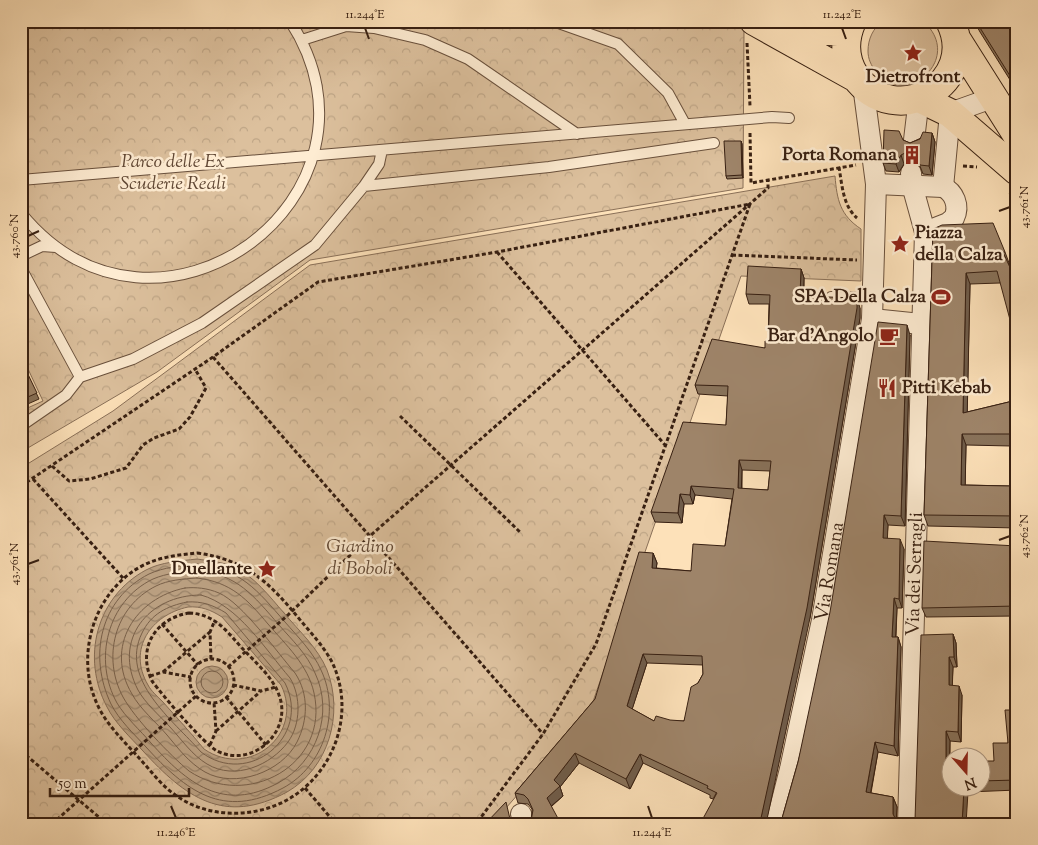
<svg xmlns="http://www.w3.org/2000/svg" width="1038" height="845" viewBox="0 0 1038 845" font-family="'Sorts Mill Goudy',serif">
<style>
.grass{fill:#dcc09d;stroke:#8a7058}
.park{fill:url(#park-crowns);stroke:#8a7058}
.water{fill:url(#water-waves);stroke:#866c54;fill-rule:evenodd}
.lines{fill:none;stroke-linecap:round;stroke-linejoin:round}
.shore{stroke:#796049;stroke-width:1}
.service-casing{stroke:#69503c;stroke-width:12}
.minor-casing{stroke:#69503c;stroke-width:22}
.primary-casing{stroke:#382012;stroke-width:30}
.path{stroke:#382012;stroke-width:3;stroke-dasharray:4 2.5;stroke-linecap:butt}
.service{stroke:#feecd2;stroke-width:10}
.minor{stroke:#feecd2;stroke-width:20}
.primary{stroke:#fde1b9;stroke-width:28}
.wall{fill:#88725a;stroke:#382012;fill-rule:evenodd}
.shaded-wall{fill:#6f5c4a;stroke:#382012}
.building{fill:#9e8469;stroke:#382012;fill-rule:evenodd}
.ticks{fill:none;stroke:#382012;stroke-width:2}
.labels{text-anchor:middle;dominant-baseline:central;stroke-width:5;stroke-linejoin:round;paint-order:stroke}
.poi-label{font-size:19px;font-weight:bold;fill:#382012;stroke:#feecd2;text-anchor:end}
.park-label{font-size:19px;font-style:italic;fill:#614835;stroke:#feecd2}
.street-label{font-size:19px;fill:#382012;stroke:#feecd2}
.neatline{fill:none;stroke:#382012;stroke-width:2}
.ticks-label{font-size:12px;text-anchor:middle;fill:#382012}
</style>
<defs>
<pattern id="park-crowns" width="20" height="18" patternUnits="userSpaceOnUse" patternTransform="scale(1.25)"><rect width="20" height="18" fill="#dcc09d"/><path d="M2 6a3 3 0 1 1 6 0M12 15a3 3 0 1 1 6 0" fill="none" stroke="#bea586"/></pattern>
<pattern id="water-waves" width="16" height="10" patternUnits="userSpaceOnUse" patternTransform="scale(1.25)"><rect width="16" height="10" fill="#ba9f80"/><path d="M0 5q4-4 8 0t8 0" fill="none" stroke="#988167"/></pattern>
</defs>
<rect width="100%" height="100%" fill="#fde1b9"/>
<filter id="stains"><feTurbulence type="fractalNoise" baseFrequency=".004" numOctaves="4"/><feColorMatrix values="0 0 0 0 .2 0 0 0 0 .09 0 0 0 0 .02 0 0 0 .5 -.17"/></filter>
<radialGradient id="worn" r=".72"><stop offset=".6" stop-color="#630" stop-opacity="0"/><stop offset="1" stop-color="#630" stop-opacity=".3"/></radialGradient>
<path class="grass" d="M 883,21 L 923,21 C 965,58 906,109 876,72 C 871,65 868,59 868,51 C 868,39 873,28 883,21 Z"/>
<path class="park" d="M 21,21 L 728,21 L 744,28 L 743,188 L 310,260 L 157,372 L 21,452 L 21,411 L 43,401 L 21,354 Z
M 835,176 C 837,200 840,215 861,229 L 861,281 L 741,276 L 589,713 L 492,824 L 21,824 L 21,468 L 113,411 L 310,265 Z"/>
<path class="water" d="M 197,559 C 210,561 223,562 234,567 C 254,576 270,597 284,613 C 299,631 318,648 327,670 C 344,714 329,768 287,792 C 224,826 185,797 143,751 C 130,737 115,723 107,707 C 81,658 96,597 146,570 C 161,562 180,561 197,559 ZM 188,607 C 201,606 211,610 222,617 L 281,685 C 305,734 249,780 204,749 C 191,733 177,718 163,702 C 158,697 151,691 148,685 C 127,649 151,615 188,607 Z
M196 682a16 16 0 1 1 32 0a16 16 0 1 1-32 0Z"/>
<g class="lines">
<path class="shore" d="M 197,564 C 241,569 257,590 285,622 C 298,637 313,652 321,670 C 341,712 324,766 283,788 C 223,820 186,791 146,747 C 134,734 119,720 111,704 C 88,656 100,599 149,574 C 164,567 181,566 197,564 Z
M 197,570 C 238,575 253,595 279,625 C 292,640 307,654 315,673 C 334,713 317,762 278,783 C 223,813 187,783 151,743 C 140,730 126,718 117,703 C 93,660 107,601 153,579 C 167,573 182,572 197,570 Z
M 197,578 C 231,582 247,599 268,624 C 286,645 308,665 314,693 C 330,765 247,810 189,771 C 170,755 135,719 123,697 C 102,658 114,607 156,586 C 168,580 183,579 197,578 Z
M 185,588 C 196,587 207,588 219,593 C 242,603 277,652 295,673 C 309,694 308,720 297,742 C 282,772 235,789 205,772 C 189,763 178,748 167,735 C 156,722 140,709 132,694 C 104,647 135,598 185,588 Z
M 201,595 C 238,605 265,649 290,678 C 301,696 301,724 288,742 C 271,765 235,781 207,764 C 192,755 182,740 170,727 C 160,716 145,703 138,690 C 112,640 148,595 201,595 Z
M 187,602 C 202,601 213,605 226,613 L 285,683 C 312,737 248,788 201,752 C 173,720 119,680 142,633 C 151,614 167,606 187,602 Z
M201 682a11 11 0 1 1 22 0a11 11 0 1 1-22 0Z"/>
<g class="service-casing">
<path id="service" d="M 553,21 L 618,44 L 668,93 L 685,124
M 302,40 L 346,26 L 374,28 L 425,40 L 468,59 L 577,134
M 21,180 L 772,117 L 789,118
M 364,186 L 549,167 L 714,143
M 21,213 C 156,378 404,196 290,21
M 21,256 L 42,246 L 56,247
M 21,268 L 80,377 L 133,359 L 202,323 L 315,245 L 364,186 L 379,164 L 382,150
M 831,297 L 873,298
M 21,426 L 66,395 L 80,377"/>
</g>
<g class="minor-casing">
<g id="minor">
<path d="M 914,140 L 919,98"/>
<path d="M 876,184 L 943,187 C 954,192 960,206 954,218 L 948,223 L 925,232"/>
<path d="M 943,187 L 950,113 L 992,98"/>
<path d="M 872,319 L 921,324"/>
<path d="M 521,814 L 525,824"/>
<path id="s1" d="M 776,824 L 790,769 L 822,620 L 872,319 L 876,184 L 863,85"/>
<path id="s2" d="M 908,824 L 925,232 L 912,185 L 911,173"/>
</g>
</g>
<g class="primary-casing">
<path id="primary" d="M 754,21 L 858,79
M 778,21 L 828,31 L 848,32
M 852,21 C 844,39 844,59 855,76 C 895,132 981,83 950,21
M 957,40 L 1017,135
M 919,98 L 950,113 L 1017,171"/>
</g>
<path class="path" d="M 747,43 L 750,106
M 750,133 L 751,183 L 856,165
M 963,166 L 977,167
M 839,167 C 842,185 843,206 857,218
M 1010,193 L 1017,206
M 497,252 L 665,445
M 732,255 L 857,260
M 213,357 L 543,734
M 400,416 L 521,533
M 52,466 L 69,481 L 90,479 L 126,468 L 143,445 L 154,438 L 179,429 L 190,417 L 206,388 L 195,369
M 33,479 L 123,578
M 21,486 L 213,357 L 318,282 L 497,252 L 750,204 L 596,644 L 543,734 L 476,824
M 197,553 C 247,560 270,583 301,621 C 312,634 324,647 332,662 C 356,712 335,773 287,800 C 253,819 205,818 174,794 C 161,785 151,771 140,759 C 124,741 104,723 95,699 C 76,652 95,592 140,567 C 158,557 177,555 197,553 Z
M 189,613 C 214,614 226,630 241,647 C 254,661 273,677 279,695 C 293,731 253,769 217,751 C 203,743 163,696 152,681 C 137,649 154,619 189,613 Z
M 162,624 L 198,665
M 211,659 L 210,632 L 215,620
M190 681a22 22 0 1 1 44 0a22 22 0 1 1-44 0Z
M 228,667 L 288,615 L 371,535 L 768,188 L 768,180
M 163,672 L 210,632
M 150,676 L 163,672 L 191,677
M 233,685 L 261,691 L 276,687
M 226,697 L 266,745
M 216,731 L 261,691
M 210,745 L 216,731 L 214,702
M 21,751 L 107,824
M 305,788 L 336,824
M 52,824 L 196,696"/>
<use href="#service" class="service"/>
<use href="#minor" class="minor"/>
<use href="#primary" class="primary"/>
</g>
<path class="wall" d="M 974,21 L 1017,21 L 1017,91 L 980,32 Z
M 932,133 L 935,142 L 932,175 L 923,174 L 920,166 L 910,161 L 904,164 L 899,172 L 886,171 L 883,163 L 903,140 L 910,143 Z
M 741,141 L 742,144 L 743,178 L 727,179 L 726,176 Z
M 933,229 L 1005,252 L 1009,263 L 1008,264 L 1000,283 L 970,284 L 967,412 L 1017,400 L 1017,528 L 928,526 L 924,515 ZM 966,445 L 1011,446 L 1010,486 L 965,485 Z
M 801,269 L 804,278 L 804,296 L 860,308 L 860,318 L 810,618 L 713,799 L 710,798 L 710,795 L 643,763 L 630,789 L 579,763 L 560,787 L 563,796 L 552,806 L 531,821 L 532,811 L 532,809 L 528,804 L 518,803 L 515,793 L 595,699 L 653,553 L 657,563 L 656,568 L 691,571 L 725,546 L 732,499 L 695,495 L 693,504 L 684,504 L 682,523 L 655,522 L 651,512 L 726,425 L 728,396 L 698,394 L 695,385 L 765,348 L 768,342 L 769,304 L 749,304 L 746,294 ZM 742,470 L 770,471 L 768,490 L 742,489 ZM 647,663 L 703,665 L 703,674 L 698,683 L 684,721 L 654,721 L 632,709 Z
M 910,335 L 905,526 L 888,525 L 887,538 L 904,549 L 902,608 L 897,608 L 896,637 L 898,637 L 901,647 L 898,756 L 878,752 L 871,793 L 893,797 L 897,807 L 896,821 L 781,822 L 798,762 Z
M 21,360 L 39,399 L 21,407 Z
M 1017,546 L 1017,616 L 926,617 L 922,608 Z
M 953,634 L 956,643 L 957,667 L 953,667 L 952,686 L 962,695 L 961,742 L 950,741 L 950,788 L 980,788 L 980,766 L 987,766 L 994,761 L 1008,743 L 1012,710 L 1017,648 L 1017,790 L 968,792 L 915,820 Z"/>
<path class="shaded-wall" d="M 932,133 L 935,142 L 932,175 L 929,166 Z
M 741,141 L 742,144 L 743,178 L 742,175 Z
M 901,155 L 904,164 L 899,172 L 896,164 Z
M 801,269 L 804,278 L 803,306 L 800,296 Z
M 966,273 L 970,284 L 967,424 L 963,413 Z
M 857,298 L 860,308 L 860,318 L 810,618 L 766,824 L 761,818 Z
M 907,325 L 910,335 L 905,526 L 901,516 Z
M 962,434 L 966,445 L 965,496 L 961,485 Z
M 739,460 L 742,470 L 741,498 L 738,488 Z
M 691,486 L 695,495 L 693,504 L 690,495 Z
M 680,494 L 684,504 L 682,523 L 678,513 Z
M 884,515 L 888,525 L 887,547 L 883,538 Z
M 900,539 L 904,549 L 902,608 L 899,599 Z
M 653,553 L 657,563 L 655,578 L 652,568 Z
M 894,598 L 897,608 L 895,647 L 892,637 Z
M 953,634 L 956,643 L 957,667 L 954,657 Z
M 898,637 L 901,647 L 898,756 L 894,746 Z
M 643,654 L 647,663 L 630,716 L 627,706 Z
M 949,657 L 953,667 L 952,695 L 949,685 Z
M 959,686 L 962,695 L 961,742 L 958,732 Z
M 946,731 L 950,741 L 949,774 L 946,764 Z
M 875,742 L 878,752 L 869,801 L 866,792 Z
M 575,753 L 579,763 L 560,787 L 563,796 L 550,807 L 547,798 L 554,780 Z
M 640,754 L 643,763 L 630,789 L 626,779 Z
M 964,788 L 966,788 L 968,792 L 966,824 L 962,824 Z
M 893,797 L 897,807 L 896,824 L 893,814 Z"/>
<path class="building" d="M 976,21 L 1017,21 L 1017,87 L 977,23 Z
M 884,130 L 899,131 L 903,140 L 910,143 L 920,139 L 923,132 L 932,133 L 929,166 L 920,165 L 917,157 L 907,152 L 901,155 L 896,164 L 883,163 Z
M 724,141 L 741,141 L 742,175 L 726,176 Z
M 993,223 L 1005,252 L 1003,252 L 1017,283 L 1017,346 L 997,271 L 966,273 L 963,413 L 1017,400 L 1017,516 L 924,515 L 933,229 L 942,225 ZM 962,434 L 1011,434 L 1010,486 L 961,485 Z
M 748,266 L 801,269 L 800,296 L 857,298 L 857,308 L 807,608 L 761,818 L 768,824 L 700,824 L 717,793 L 707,788 L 708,786 L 640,754 L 626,779 L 575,753 L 554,780 L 560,786 L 547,798 L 561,824 L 527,824 L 531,821 L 533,810 L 528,799 L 524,795 L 515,793 L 595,699 L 639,552 L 653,553 L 652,568 L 691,571 L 693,544 L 725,546 L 734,489 L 691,486 L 690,495 L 680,494 L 678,513 L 651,512 L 683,422 L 726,425 L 728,386 L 695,385 L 712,339 L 765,348 L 765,341 L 768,342 L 770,295 L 746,294 ZM 739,460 L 771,461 L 768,490 L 738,488 ZM 643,654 L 702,656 L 703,674 L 698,683 L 691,687 L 684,721 L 670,720 L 656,716 L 654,721 L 627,706 Z
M 878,322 L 907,325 L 901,516 L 884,515 L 883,538 L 900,539 L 899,599 L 894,598 L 892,637 L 898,637 L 894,746 L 875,742 L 866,792 L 893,797 L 893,814 L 898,824 L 776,824 L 781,822 L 798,762 L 830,612 Z
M 21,360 L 37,393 L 21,400 Z
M 924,541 L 1017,546 L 1017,606 L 922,608 Z
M 953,634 L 954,657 L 949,657 L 949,685 L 959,686 L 958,732 L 946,731 L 946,764 L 950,764 L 950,788 L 964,788 L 962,824 L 911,824 L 915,820 L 921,635 Z
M 1010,648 L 1017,648 L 1017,780 L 980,781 L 980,766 L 987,766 L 987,761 L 994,761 L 993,743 L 1008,743 L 1005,710 L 1012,710 Z
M 506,802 L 510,819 L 514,824 L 485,824 Z"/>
<path class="ticks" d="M 365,28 L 369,39M 842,28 L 846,39M 999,211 L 1010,207M 28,236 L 39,231M 999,540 L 1010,536M 28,564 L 39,560M 171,806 L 176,818M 648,806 L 652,818"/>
<defs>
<g id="sight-bare" transform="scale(1.5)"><path d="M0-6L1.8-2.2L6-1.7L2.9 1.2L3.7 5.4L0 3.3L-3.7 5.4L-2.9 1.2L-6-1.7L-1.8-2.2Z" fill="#8f2418" stroke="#feecd2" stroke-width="2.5" paint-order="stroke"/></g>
<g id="building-bare" transform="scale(1.5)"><path d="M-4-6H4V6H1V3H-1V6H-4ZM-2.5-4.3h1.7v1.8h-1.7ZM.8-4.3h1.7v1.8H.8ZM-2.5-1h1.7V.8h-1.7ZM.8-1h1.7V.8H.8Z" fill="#8f2418" stroke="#feecd2" stroke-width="2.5" paint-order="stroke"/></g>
<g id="stadium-bare" transform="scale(1.5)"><path d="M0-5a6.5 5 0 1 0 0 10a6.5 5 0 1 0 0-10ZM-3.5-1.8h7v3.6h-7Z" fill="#8f2418" stroke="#feecd2" stroke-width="2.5" paint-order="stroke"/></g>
<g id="cafe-bare" transform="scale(1.5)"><path d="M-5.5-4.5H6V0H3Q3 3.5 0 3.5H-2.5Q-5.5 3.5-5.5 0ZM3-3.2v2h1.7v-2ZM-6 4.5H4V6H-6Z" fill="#8f2418" stroke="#feecd2" stroke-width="2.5" paint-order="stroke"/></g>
<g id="restaurant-bare" transform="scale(1.5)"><path d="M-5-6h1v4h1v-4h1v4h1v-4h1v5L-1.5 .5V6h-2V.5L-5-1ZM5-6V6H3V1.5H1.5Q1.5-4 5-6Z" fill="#8f2418" stroke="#feecd2" stroke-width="2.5" paint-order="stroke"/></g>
</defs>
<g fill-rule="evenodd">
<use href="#sight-bare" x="913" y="53"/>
<use href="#building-bare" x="912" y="155"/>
<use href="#sight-bare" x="900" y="244"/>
<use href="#stadium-bare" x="941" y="297"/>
<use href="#cafe-bare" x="889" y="336"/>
<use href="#restaurant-bare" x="887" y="388"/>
<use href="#sight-bare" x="267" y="569"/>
</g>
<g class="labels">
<g class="poi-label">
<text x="913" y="77" text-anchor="middle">Dietrofront</text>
<text x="897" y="155">Porta Romana</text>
<text x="915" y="233" text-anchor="start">Piazza<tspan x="915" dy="22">della Calza</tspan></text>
<text x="926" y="297">SPA Della Calza</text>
<text x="874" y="336">Bar d'Angolo</text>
<text x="902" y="388" text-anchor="start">Pitti Kebab</text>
<text x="252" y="569">Duellante</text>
</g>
<g class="park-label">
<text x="173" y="162">Parco delle Ex<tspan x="173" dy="22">Scuderie Reali</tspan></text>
<text x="360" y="547">Giardino<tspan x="360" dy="22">di Boboli</tspan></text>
</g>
<g class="street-label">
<text stroke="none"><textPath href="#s1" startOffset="258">Via Romana</textPath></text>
<text stroke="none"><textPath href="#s2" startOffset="250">Via dei Serragli</textPath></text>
</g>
</g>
<rect width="1038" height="845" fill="none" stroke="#fde1b9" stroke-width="55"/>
<g transform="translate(966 772) rotate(160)"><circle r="24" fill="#feecd2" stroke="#af9a85"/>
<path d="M0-4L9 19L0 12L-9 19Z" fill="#8f2418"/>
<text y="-8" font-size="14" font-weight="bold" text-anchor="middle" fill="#382012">N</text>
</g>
<path d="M50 788v8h139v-8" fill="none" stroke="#382012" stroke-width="2.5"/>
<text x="58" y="788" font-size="15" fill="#382012" stroke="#feecd2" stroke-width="4" paint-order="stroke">50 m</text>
<rect x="28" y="28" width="982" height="790" class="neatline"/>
<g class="ticks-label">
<text x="365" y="18">11.244°E</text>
<text x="842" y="18">11.242°E</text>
<text transform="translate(1024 207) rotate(-90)" y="4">43.761°N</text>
<text transform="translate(14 236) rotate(-90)" y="4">43.760°N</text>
<text transform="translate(1024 536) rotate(-90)" y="4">43.762°N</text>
<text transform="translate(14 564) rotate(-90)" y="4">43.761°N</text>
<text x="176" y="836">11.246°E</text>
<text x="652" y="836">11.244°E</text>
</g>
<rect width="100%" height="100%" filter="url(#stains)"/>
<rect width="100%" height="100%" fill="url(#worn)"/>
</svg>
